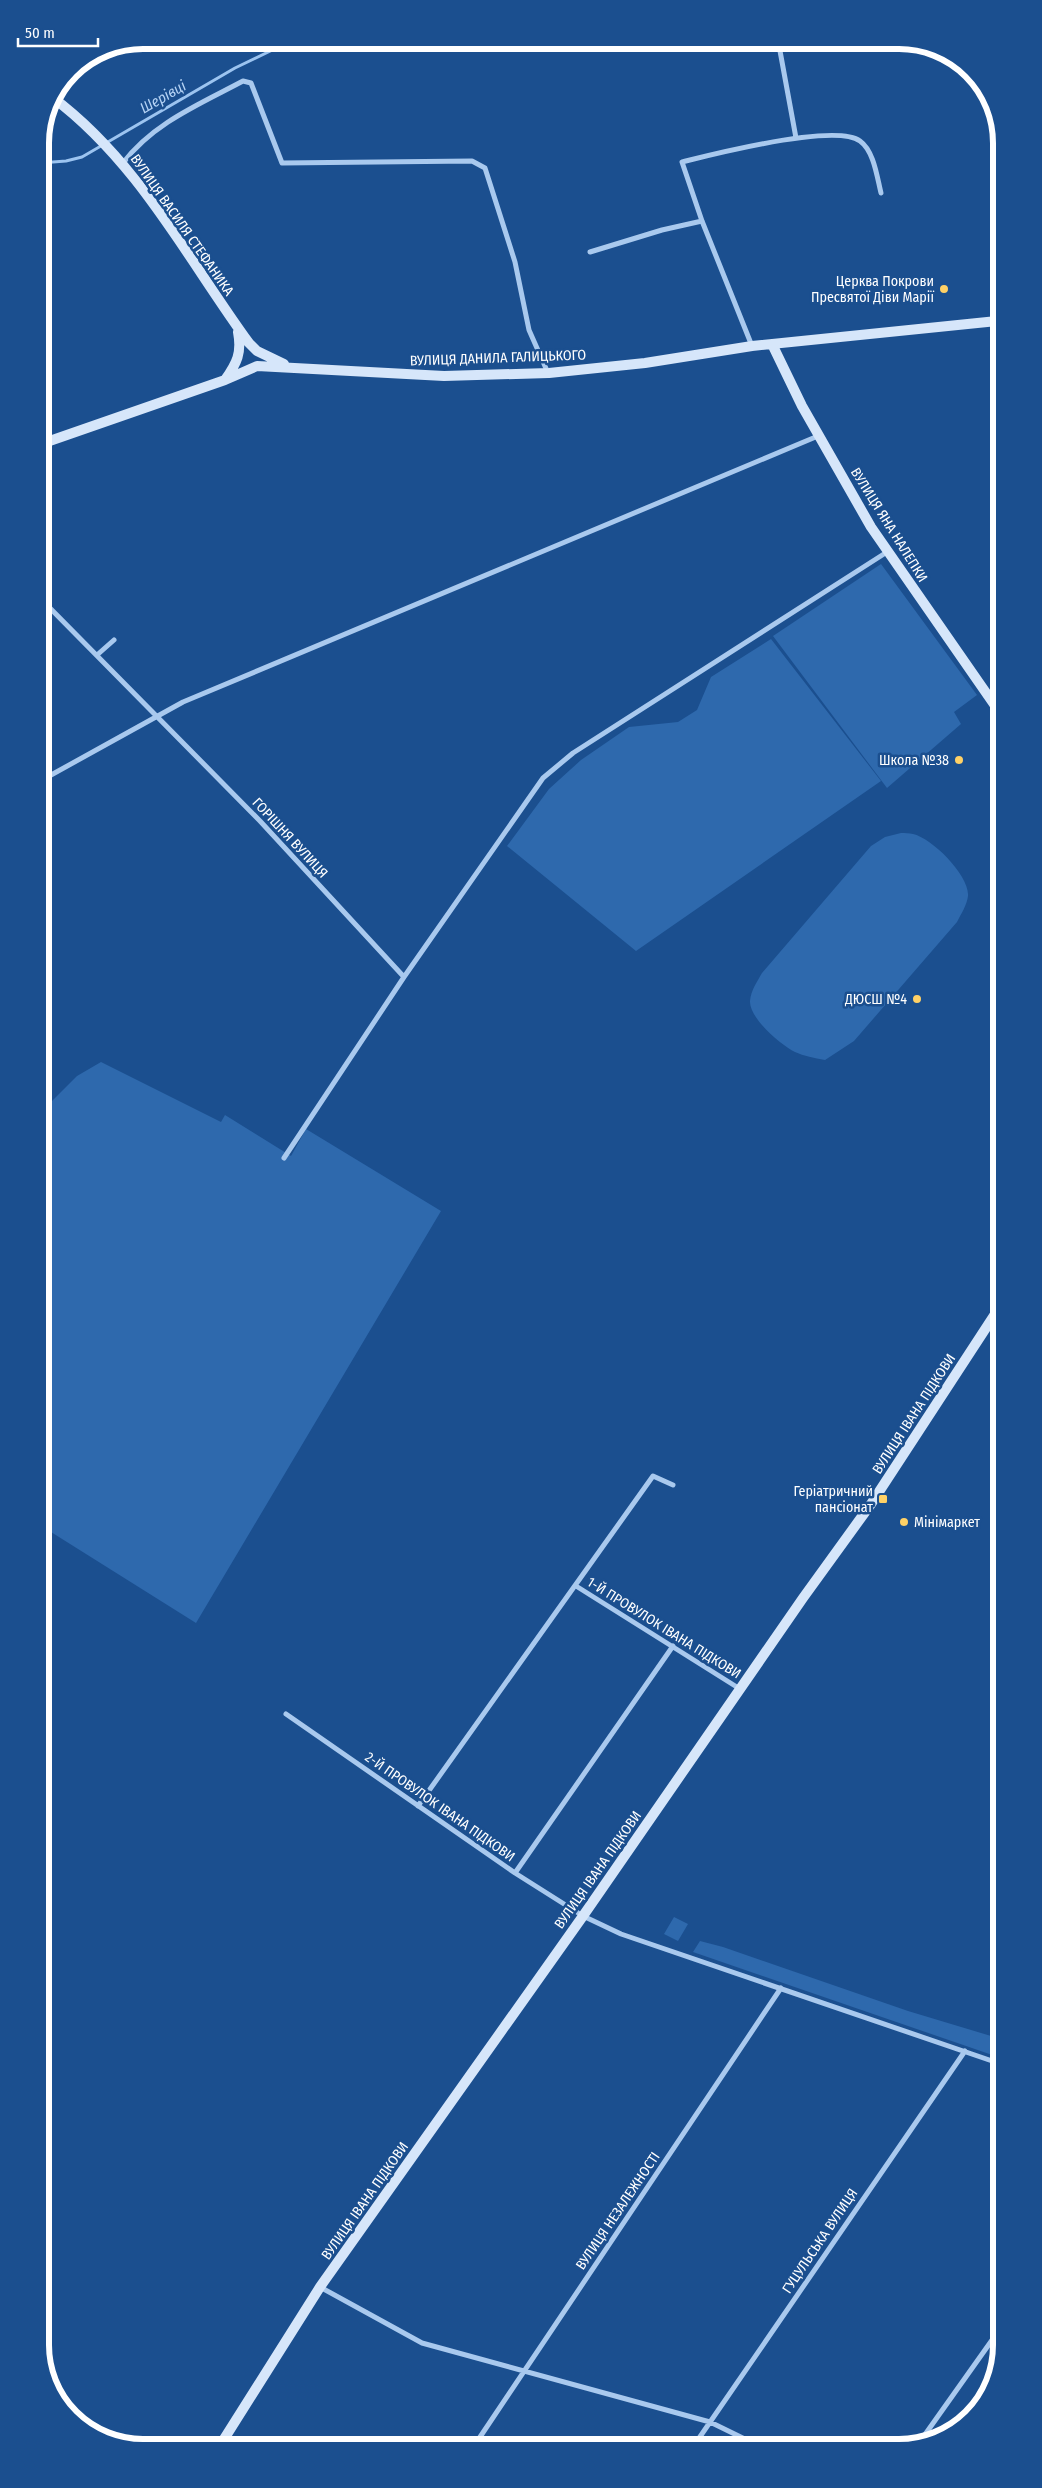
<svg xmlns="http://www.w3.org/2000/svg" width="1042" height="2488" viewBox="0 0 1042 2488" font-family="'Fira Sans Condensed',sans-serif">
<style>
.green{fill:#2e69ad}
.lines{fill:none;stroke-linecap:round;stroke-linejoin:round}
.stream{stroke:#9cc4f0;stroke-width:3}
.street{stroke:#a9c9ee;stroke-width:5}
.secondary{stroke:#d6e6fa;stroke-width:10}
.poi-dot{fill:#ffd166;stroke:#1b4f8f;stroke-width:2}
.labels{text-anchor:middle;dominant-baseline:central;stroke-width:5;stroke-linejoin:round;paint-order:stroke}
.street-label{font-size:14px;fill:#fff;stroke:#1b4f8f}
.poi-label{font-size:14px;fill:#fff;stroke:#1b4f8f;text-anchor:end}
.water-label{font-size:15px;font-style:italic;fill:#b5d3f5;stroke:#1b4f8f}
.rim{fill:none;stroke:#fff;stroke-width:6}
</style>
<rect width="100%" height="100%" fill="#1b4f8f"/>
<path class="green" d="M 881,564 L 977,695 L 954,712 L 961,724 L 887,788 L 773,636 Z
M 771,639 L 881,781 L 636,951 L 507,846 L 549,789 L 581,760 L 629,727 L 678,722 L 697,710 L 711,677 Z
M 901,833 C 905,833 909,833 913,834 C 932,838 970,876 968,896 C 967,905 961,914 957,922 L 854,1041 L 825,1060 C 814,1058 804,1056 795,1052 C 781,1045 749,1018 750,1001 C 751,990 757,982 762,973 L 871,846 L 885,837 Z
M 101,1062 L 221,1122 L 225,1115 L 291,1156 L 306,1129 L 441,1211 L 196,1623 L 43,1527 L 42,1111 L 77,1076 Z
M 674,1917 L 688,1924 L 678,1941 L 664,1934 Z
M 700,1941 L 723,1947 L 908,2011 L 1001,2039 L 1001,2058 L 693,1952 Z"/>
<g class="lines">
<path class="stream" d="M 40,163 L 66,161 L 82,157 L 235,68 L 293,40"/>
<path class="street" d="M 778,40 L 796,138
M 123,163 C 153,123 200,104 243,81 L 251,83 L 282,163 L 472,161 L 485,168 L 515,262 L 529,330 L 548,373
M 590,252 L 662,230 L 702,221
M 752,346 L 702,221 L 682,162 C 714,154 835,123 860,141 C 874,151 877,177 881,193
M 41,599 L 260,821 L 404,977
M 97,655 L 114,640
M 42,780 L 183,702 L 818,436
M 284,1158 L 404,977 L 543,778 L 573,753 L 887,552
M 576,1586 L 740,1689
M 286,1714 L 515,1873 L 583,1916 L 621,1934 L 1001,2064
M 418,1806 L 653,1476 L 673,1485
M 515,1873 L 673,1646
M 320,2287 L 422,2343 L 710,2422 L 755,2444
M 919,2443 L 1002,2326
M 695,2444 L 965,2051
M 474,2446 L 781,1988"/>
<path class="secondary" d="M 52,97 C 138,161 187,258 249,343 L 257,351 L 284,364
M 772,344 L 802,406 L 871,527 L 998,710
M 225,380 C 237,363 242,353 238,332
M 41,444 L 225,380 L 257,366 L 444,376 L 549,373 L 645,363 L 752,346 L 997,321
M 219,2447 L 320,2287 L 583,1916 L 803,1598 L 871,1504 L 999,1308"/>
</g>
<g class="poi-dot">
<circle cx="944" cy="289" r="5"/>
<circle cx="959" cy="760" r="5"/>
<circle cx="917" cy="999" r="5"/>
<rect x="878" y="1494" width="10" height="10" rx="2.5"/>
<circle cx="904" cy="1522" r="5"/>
</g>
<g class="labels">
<g class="street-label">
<text transform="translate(182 225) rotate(55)">ВУЛИЦЯ ВАСИЛЯ СТЕФАНИКА</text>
<text transform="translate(498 358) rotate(-2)">ВУЛИЦЯ ДАНИЛА ГАЛИЦЬКОГО</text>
<text transform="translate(889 525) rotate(58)">ВУЛИЦЯ ЯНА НАЛЕПКИ</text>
<text transform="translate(290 838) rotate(47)">ГОРІШНЯ ВУЛИЦЯ</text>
<text transform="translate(914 1414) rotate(-57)">ВУЛИЦЯ ІВАНА ПІДКОВИ</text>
<text transform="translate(664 1628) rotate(32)">1-Й ПРОВУЛОК ІВАНА ПІДКОВИ</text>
<text transform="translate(440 1807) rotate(35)">2-Й ПРОВУЛОК ІВАНА ПІДКОВИ</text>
<text transform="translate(598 1870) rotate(-55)">ВУЛИЦЯ ІВАНА ПІДКОВИ</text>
<text transform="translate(365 2201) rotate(-55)">ВУЛИЦЯ ІВАНА ПІДКОВИ</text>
<text transform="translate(618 2211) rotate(-56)">ВУЛИЦЯ НЕЗАЛЕЖНОСТІ</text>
<text transform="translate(820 2241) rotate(-56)">ГУЦУЛЬСЬКА ВУЛИЦЯ</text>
</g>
<g class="poi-label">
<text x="934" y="281">Церква Покрови<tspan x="934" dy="16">Пресвятої Діви Марії</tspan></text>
<text x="949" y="760">Школа №38</text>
<text x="907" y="999">ДЮСШ №4</text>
<text x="873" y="1491">Геріатричний<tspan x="873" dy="16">пансіонат</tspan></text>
<text x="914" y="1522" text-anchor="start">Мінімаркет</text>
</g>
<g class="water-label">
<text transform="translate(163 97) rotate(-30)">Шерівці</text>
</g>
</g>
<path d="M0 0H1042V2488H0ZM143 49H899A94 94 0 0 1 993 143V2345A94 94 0 0 1 899 2439H143A94 94 0 0 1 49 2345V143A94 94 0 0 1 143 49Z" fill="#1b4f8f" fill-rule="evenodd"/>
<path class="rim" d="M143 49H899A94 94 0 0 1 993 143V2345A94 94 0 0 1 899 2439H143A94 94 0 0 1 49 2345V143A94 94 0 0 1 143 49Z"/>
<path d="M18 38v8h80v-8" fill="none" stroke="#ffffff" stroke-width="2.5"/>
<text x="25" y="38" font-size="15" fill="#ffffff" stroke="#1b4f8f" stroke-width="4" paint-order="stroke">50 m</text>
</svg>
